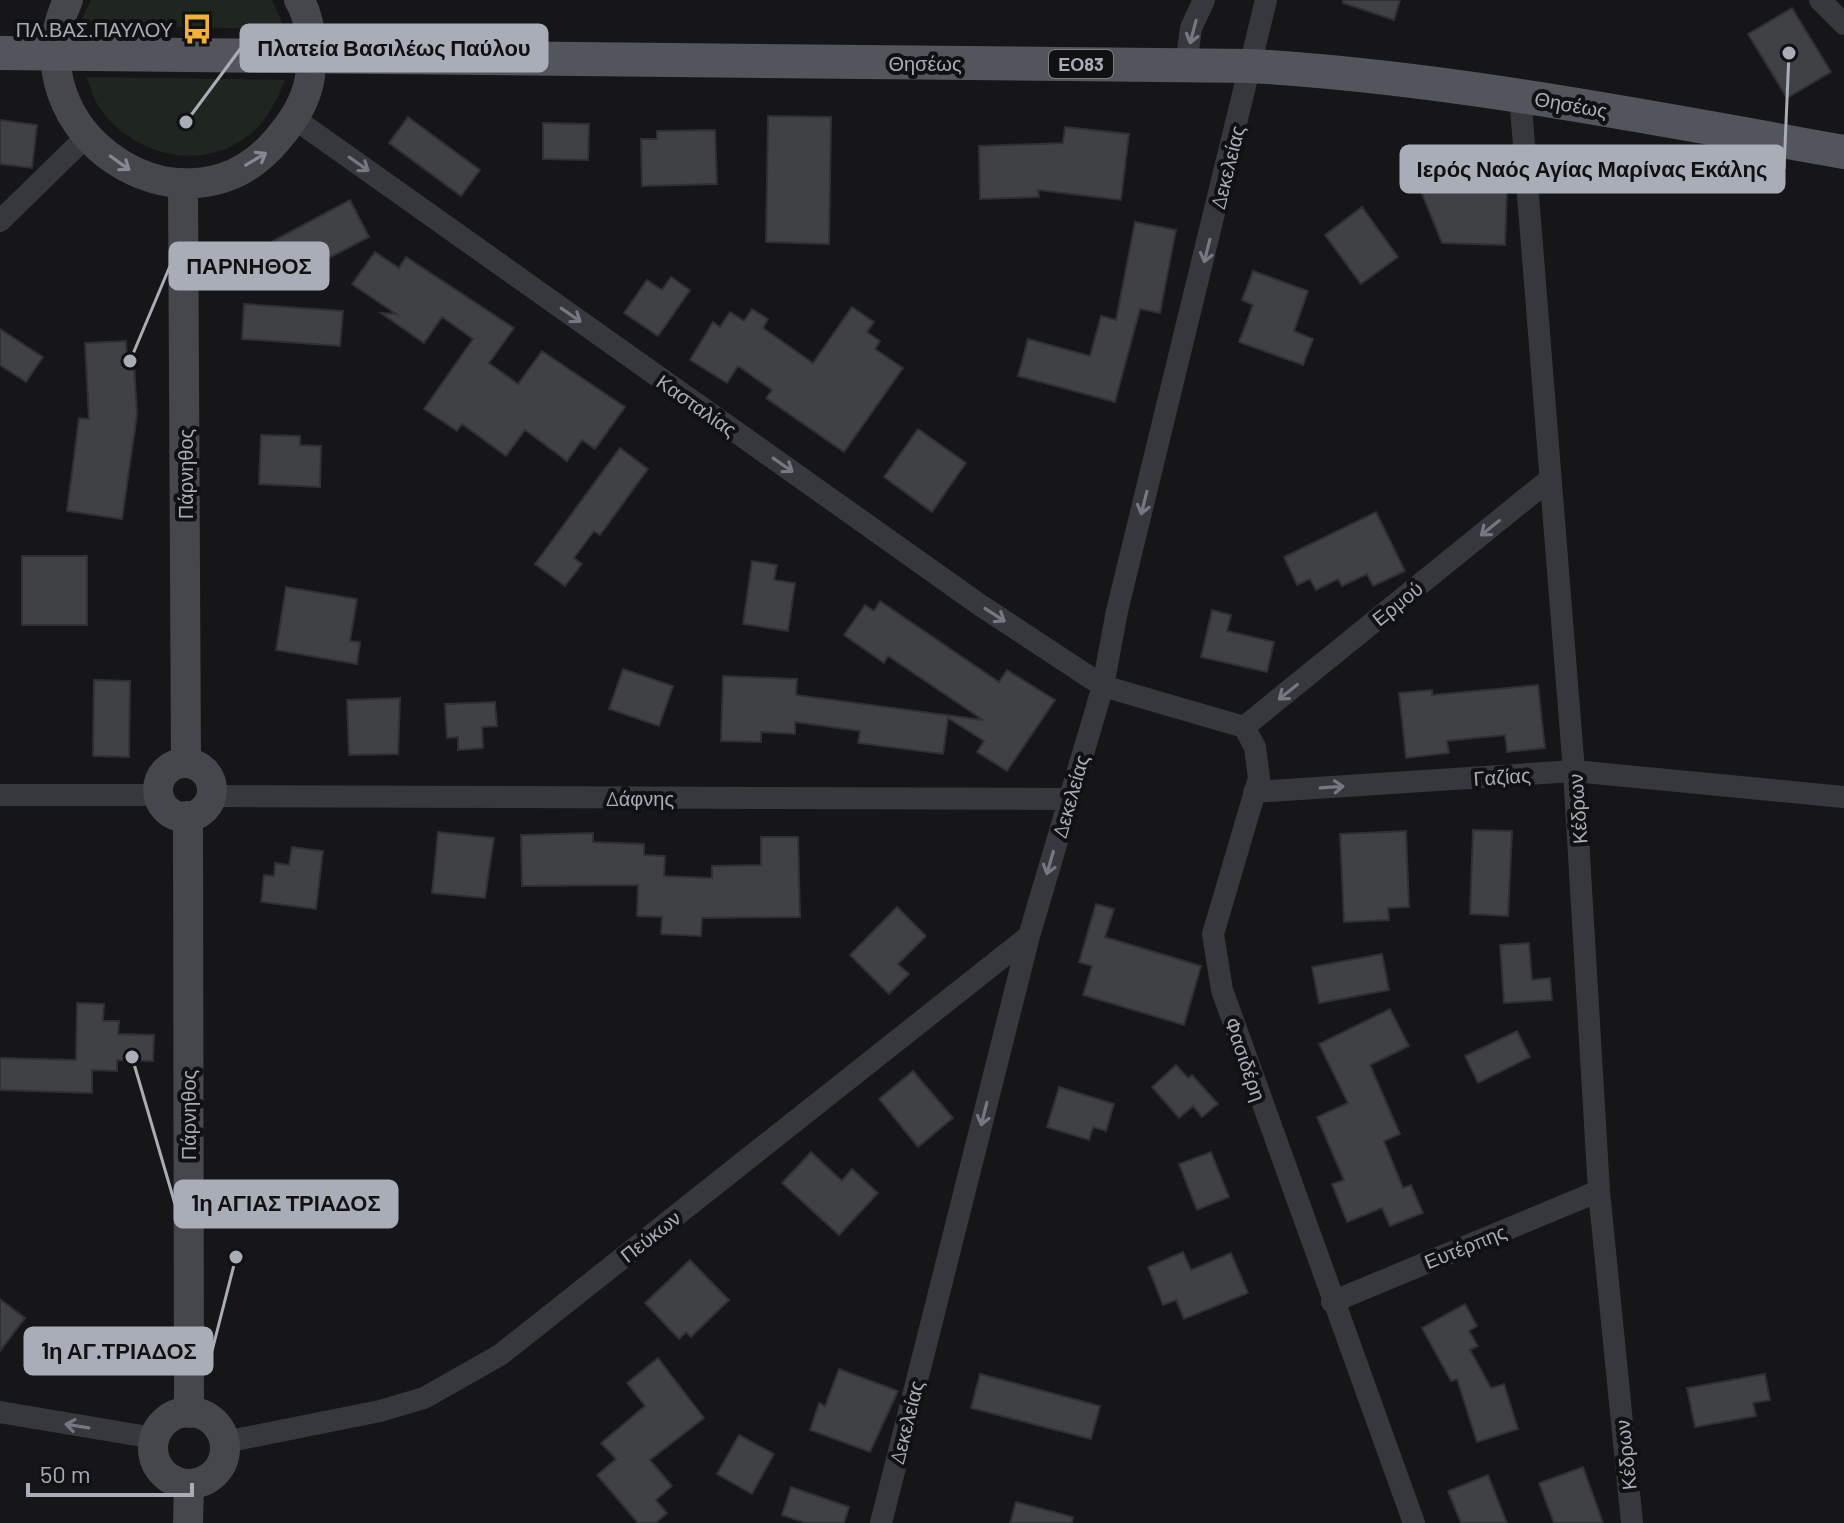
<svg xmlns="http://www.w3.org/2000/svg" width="1844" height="1523" viewBox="0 0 1844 1523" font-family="Barlow,sans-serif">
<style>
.green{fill:#1e261f}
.building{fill:#404145;stroke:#303034;stroke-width:2}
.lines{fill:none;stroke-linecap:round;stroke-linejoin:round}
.street{stroke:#37383d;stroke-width:22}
.secondary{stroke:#45474d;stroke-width:30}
.primary{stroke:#53555c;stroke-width:34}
.oneway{stroke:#757881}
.oneway2{stroke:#858993}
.labels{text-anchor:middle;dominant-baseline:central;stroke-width:8;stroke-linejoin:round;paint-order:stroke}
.shield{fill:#111113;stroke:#7b7e86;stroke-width:2}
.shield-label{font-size:18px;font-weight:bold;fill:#a8adb8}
.poi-label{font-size:20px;fill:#a8adb8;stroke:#111113;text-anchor:end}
.street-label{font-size:20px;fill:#a8adb8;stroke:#111113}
.leader{fill:none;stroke:#a8adb8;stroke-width:3}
.callout-dot{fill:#a8adb8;stroke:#111113;stroke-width:3}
.callout{fill:#a8adb8;stroke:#a8adb8;stroke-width:3}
.callout-label{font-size:22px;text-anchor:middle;font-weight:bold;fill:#111}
</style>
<rect width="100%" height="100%" fill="#161618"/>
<path class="green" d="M 91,0 L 272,0 L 285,29 L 79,25 Z
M 86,77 L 285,80 C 276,101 267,122 248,136 C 201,172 135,156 101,110 C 94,101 91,87 86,77 Z"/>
<path class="building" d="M 1343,0 L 1400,0 L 1394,20 L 1343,3 Z
M 1792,8 L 1831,72 L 1787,98 L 1748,34 Z
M 768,116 L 831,117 L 829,244 L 766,242 Z
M 408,117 L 480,170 L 461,196 L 389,143 Z
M 0,120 L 37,125 L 32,168 L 0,164 Z
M 543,123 L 589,124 L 588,160 L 543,159 Z
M 1065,127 L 1129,134 L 1121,200 L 1038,190 L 1039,197 L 980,199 L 979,146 L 1063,143 Z
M 715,130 L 717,184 L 642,186 L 641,139 L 657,139 L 657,131 Z
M 1507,188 L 1505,245 L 1442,243 L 1421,191 Z
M 350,200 L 369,237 L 292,277 L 273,241 Z
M 1362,207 L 1398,257 L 1361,284 L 1325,235 Z
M 1135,222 L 1176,230 L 1160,313 L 1140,309 L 1115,402 L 1018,376 L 1028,339 L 1090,356 L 1101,316 L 1116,320 Z
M 375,252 L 399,268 L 406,257 L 514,328 L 489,363 L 518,384 L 542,351 L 625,407 L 595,449 L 582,440 L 567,461 L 525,430 L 506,456 L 462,424 L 457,431 L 424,409 L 473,339 L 442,317 L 424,343 L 381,313 L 396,314 L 352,284 Z
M 1253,271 L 1308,291 L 1294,331 L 1313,339 L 1303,365 L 1239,342 L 1253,305 L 1242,300 Z
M 671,277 L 690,290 L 658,336 L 624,313 L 647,280 L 662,290 Z
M 244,304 L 343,311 L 340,346 L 242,339 Z
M 852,307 L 874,322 L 867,332 L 880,341 L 875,349 L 903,368 L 844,452 L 766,398 L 772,390 L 738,366 L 727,383 L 690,360 L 713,322 L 720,327 L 730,312 L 744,321 L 752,309 L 768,319 L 763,328 L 813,363 Z
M 0,329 L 43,357 L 26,382 L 0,365 Z
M 126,341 L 127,363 L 134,362 L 137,415 L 122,519 L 67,511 L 79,418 L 89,419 L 85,343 Z
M 918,429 L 966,463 L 932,512 L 884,477 Z
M 261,435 L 300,436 L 300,445 L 321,446 L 320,487 L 259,484 Z
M 620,448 L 648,469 L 600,535 L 594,531 L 574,558 L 582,564 L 565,586 L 535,564 Z
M 1376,512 L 1405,571 L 1373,586 L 1367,574 L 1342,586 L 1338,579 L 1316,590 L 1310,579 L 1297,585 L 1284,557 Z
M 22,556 L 87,556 L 87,625 L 22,625 Z
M 752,561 L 777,565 L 774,580 L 795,583 L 788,631 L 743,624 Z
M 286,587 L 357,599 L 350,641 L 360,642 L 357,664 L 276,650 Z
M 880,601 L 999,682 L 1007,670 L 1055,700 L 1007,771 L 977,752 L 984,741 L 948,718 L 943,754 L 858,743 L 860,731 L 795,722 L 795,734 L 761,732 L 761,742 L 721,741 L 723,676 L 797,679 L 796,695 L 983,720 L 888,656 L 884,663 L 844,635 L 865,605 L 874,611 Z
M 1212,610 L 1231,615 L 1227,631 L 1274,642 L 1267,672 L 1201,657 Z
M 623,669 L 673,686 L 659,726 L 609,709 Z
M 94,680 L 130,681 L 129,757 L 93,756 Z
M 1538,685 L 1545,748 L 1507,752 L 1505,735 L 1447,741 L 1449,753 L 1406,758 L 1399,693 L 1432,690 L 1432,695 Z
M 400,698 L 398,754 L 349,755 L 347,700 Z
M 495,702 L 497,726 L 482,727 L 483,748 L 458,750 L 458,737 L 447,738 L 445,704 Z
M 1473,830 L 1512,831 L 1508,916 L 1470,914 Z
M 1406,831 L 1409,907 L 1388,908 L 1389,920 L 1344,922 L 1340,834 Z
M 438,832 L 494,838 L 485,898 L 432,893 Z
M 593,833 L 593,842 L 644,844 L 644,855 L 665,856 L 664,876 L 712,878 L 712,866 L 761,865 L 761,837 L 798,837 L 800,917 L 702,918 L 701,936 L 661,934 L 662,917 L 637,916 L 638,885 L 522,886 L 521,835 Z
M 292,847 L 323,851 L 316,909 L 261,902 L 264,875 L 274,876 L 275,863 L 289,865 Z
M 1096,904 L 1114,909 L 1105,937 L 1201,966 L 1184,1025 L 1083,995 L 1092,966 L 1079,962 Z
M 897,907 L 926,936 L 898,964 L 909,974 L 889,994 L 850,955 Z
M 1529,943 L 1532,980 L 1550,978 L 1552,1000 L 1504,1003 L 1500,945 Z
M 1382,954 L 1389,990 L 1319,1003 L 1312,967 Z
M 77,1003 L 104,1004 L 103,1021 L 119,1021 L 118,1034 L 154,1035 L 153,1061 L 117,1060 L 117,1071 L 92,1070 L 92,1093 L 0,1090 L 0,1058 L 76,1060 Z
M 1390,1009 L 1409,1046 L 1370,1065 L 1400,1134 L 1384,1141 L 1403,1188 L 1411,1185 L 1423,1213 L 1390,1226 L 1382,1208 L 1347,1222 L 1332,1184 L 1344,1180 L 1317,1117 L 1348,1103 L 1319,1044 Z
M 1517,1031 L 1530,1057 L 1478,1083 L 1465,1056 Z
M 1176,1065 L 1188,1078 L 1192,1075 L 1218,1104 L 1202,1117 L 1193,1106 L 1179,1118 L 1152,1087 Z
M 913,1071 L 953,1118 L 918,1147 L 879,1099 Z
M 1059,1087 L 1114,1104 L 1106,1131 L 1093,1127 L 1089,1140 L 1047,1127 Z
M 811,1152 L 842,1181 L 852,1169 L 878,1193 L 839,1235 L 782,1183 Z
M 1211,1152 L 1229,1197 L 1197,1210 L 1179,1164 Z
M 1183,1252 L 1191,1270 L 1231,1253 L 1248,1293 L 1184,1319 L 1176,1300 L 1163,1305 L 1148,1267 Z
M 690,1260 L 729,1300 L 691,1337 L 686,1332 L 679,1339 L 645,1303 Z
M 0,1299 L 25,1318 L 0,1351 Z
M 1465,1304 L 1477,1326 L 1469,1331 L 1478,1346 L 1470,1350 L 1491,1388 L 1504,1384 L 1518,1429 L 1477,1442 L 1457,1379 L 1451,1381 L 1422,1328 Z
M 658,1358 L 704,1418 L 650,1460 L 672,1486 L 656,1500 L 667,1513 L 656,1523 L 638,1523 L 597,1475 L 616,1459 L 601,1443 L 645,1406 L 627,1383 Z
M 839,1369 L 898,1391 L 870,1452 L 810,1430 L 819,1403 L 825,1406 Z
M 980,1374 L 1100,1406 L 1091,1439 L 971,1408 Z
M 1765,1374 L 1770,1400 L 1753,1403 L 1756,1416 L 1695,1427 L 1687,1388 Z
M 739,1435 L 774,1454 L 752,1494 L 717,1474 Z
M 1583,1467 L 1603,1523 L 1554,1523 L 1539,1483 Z
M 1488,1475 L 1507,1523 L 1461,1523 L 1448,1491 Z
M 791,1487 L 849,1507 L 844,1523 L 806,1523 L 782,1515 Z
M 1016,1502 L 1073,1517 L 1072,1523 L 1010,1523 Z"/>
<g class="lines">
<path class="street" d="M 1820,0 L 1844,24
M 1186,65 L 1191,28 L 1204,0
M 1520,95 L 1574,771 L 1599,1191 L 1632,1523
M 295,119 L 980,605 L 1103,686 L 1244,727 L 1255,747 L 1259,778 L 1213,934 L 1222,990 L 1414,1523
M 0,221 L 85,138
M 1244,727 L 1550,479
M 1254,792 L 1574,771 L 1844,797
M 0,795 L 159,795
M 212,796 L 1069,799
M 1332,1302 L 1599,1191
M 0,1412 L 154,1438
M 225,1442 L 380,1411 L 424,1398 L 500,1355 L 1029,936
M 881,1523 L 1029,936 L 1103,686 L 1117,611 L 1266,0"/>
<path class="secondary" d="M 68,0 C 7,131 185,250 277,140 C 293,121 306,102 310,77 C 312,54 312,20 299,0
M 183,185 L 186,763
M158 790a27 27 0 1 1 54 0a27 27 0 1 1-54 0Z
M 188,816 L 189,1413
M153 1448a36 36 0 1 1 72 0a36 36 0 1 1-72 0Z
M 188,1523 L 189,1484"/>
<path class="primary" d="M 0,53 L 1252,66 C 1451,78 1647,117 1844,152"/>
</g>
<defs><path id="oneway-shaft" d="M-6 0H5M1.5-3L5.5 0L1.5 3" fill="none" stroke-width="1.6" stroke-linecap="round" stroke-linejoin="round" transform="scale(2)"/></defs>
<g class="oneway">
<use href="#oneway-shaft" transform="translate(1193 32) rotate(105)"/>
<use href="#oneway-shaft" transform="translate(359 164) rotate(35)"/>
<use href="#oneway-shaft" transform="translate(1207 251) rotate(104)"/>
<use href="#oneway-shaft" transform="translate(571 315) rotate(35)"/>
<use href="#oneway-shaft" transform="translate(783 465) rotate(35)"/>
<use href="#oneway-shaft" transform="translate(1144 503) rotate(104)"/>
<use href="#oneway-shaft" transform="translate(1490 528) rotate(141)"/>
<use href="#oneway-shaft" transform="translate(995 615) rotate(33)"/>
<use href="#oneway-shaft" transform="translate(1288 692) rotate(141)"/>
<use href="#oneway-shaft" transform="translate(1332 787) rotate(-4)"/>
<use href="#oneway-shaft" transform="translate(1050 863) rotate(106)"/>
<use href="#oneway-shaft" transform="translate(984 1114) rotate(104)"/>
<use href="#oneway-shaft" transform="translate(77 1426) rotate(-171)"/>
</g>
<g class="oneway2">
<use href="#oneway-shaft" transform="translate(256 159) rotate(-31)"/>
<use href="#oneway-shaft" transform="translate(120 163) rotate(36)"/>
</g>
<defs>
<g id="bus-bare" transform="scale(2.4)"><path d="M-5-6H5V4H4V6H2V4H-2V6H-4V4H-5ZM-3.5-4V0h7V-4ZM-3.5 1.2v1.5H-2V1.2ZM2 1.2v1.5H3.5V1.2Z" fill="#f2b134" stroke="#111113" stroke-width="2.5" paint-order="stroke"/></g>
</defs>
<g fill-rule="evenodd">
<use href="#bus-bare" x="197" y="29"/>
</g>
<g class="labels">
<rect class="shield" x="1049" y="50" width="64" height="28" rx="6"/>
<g class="shield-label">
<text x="1081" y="64">ΕΟ83</text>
</g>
<g class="poi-label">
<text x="173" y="29">ΠΛ.ΒΑΣ.ΠΑΥΛΟΥ</text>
</g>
<g class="street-label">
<text x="925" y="63">Θησέως</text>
<text transform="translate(1571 104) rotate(10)">Θησέως</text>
<text transform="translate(1227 167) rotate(-76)">Δεκελείας</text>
<text transform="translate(697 405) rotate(35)">Κασταλίας</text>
<text transform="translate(185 474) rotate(-90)">Πάρνηθος</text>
<text transform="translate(1397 603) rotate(-39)">Ερμού</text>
<text transform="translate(1502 776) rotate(-4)">Γαζίας</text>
<text transform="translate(1070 796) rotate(-74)">Δεκελείας</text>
<text x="640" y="798">Δάφνης</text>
<text transform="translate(1577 809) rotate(-94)">Κέδρων</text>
<text transform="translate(1246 1059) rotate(71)">Φασιδέρη</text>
<text transform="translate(188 1115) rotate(-90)">Πάρνηθος</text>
<text transform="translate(650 1236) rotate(-38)">Πεύκων</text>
<text transform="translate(1465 1246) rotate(-22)">Ευτέρπης</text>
<text transform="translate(906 1422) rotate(-76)">Δεκελείας</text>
<text transform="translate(1625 1455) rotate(-96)">Κέδρων</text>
</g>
</g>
<path class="leader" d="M186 122L241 48M1789 53L1784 169M130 361L170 266M132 1057L175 1204M236 1257L212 1351"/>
<g class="callout-dot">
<circle cx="186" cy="122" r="8"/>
<circle cx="1789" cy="53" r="8"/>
<circle cx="130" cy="361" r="8"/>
<circle cx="132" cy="1057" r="8"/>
<circle cx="236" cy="1257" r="8"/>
</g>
<g class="callout">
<rect x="241" y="25" width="306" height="46" rx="8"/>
<rect x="1401" y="146" width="383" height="46" rx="8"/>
<rect x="170" y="243" width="158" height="46" rx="8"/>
<rect x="175" y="1181" width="222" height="46" rx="8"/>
<rect x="25" y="1328" width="187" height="46" rx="8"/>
</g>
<g class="callout-label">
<text x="394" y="56">Πλατεία Βασιλέως Παύλου</text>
<text x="1592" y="177">Ιερός Ναός Αγίας Μαρίνας Εκάλης</text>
<text x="249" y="274">ΠΑΡΝΗΘΟΣ</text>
<text x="286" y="1211">1η ΑΓΙΑΣ ΤΡΙΑΔΟΣ</text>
<text x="119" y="1359">1η ΑΓ.ΤΡΙΑΔΟΣ</text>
</g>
<path d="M28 1483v12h164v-12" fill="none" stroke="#a8adb8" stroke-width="4"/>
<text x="40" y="1483" font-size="24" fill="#a8adb8" stroke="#111113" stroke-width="6" paint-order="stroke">50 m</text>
</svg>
